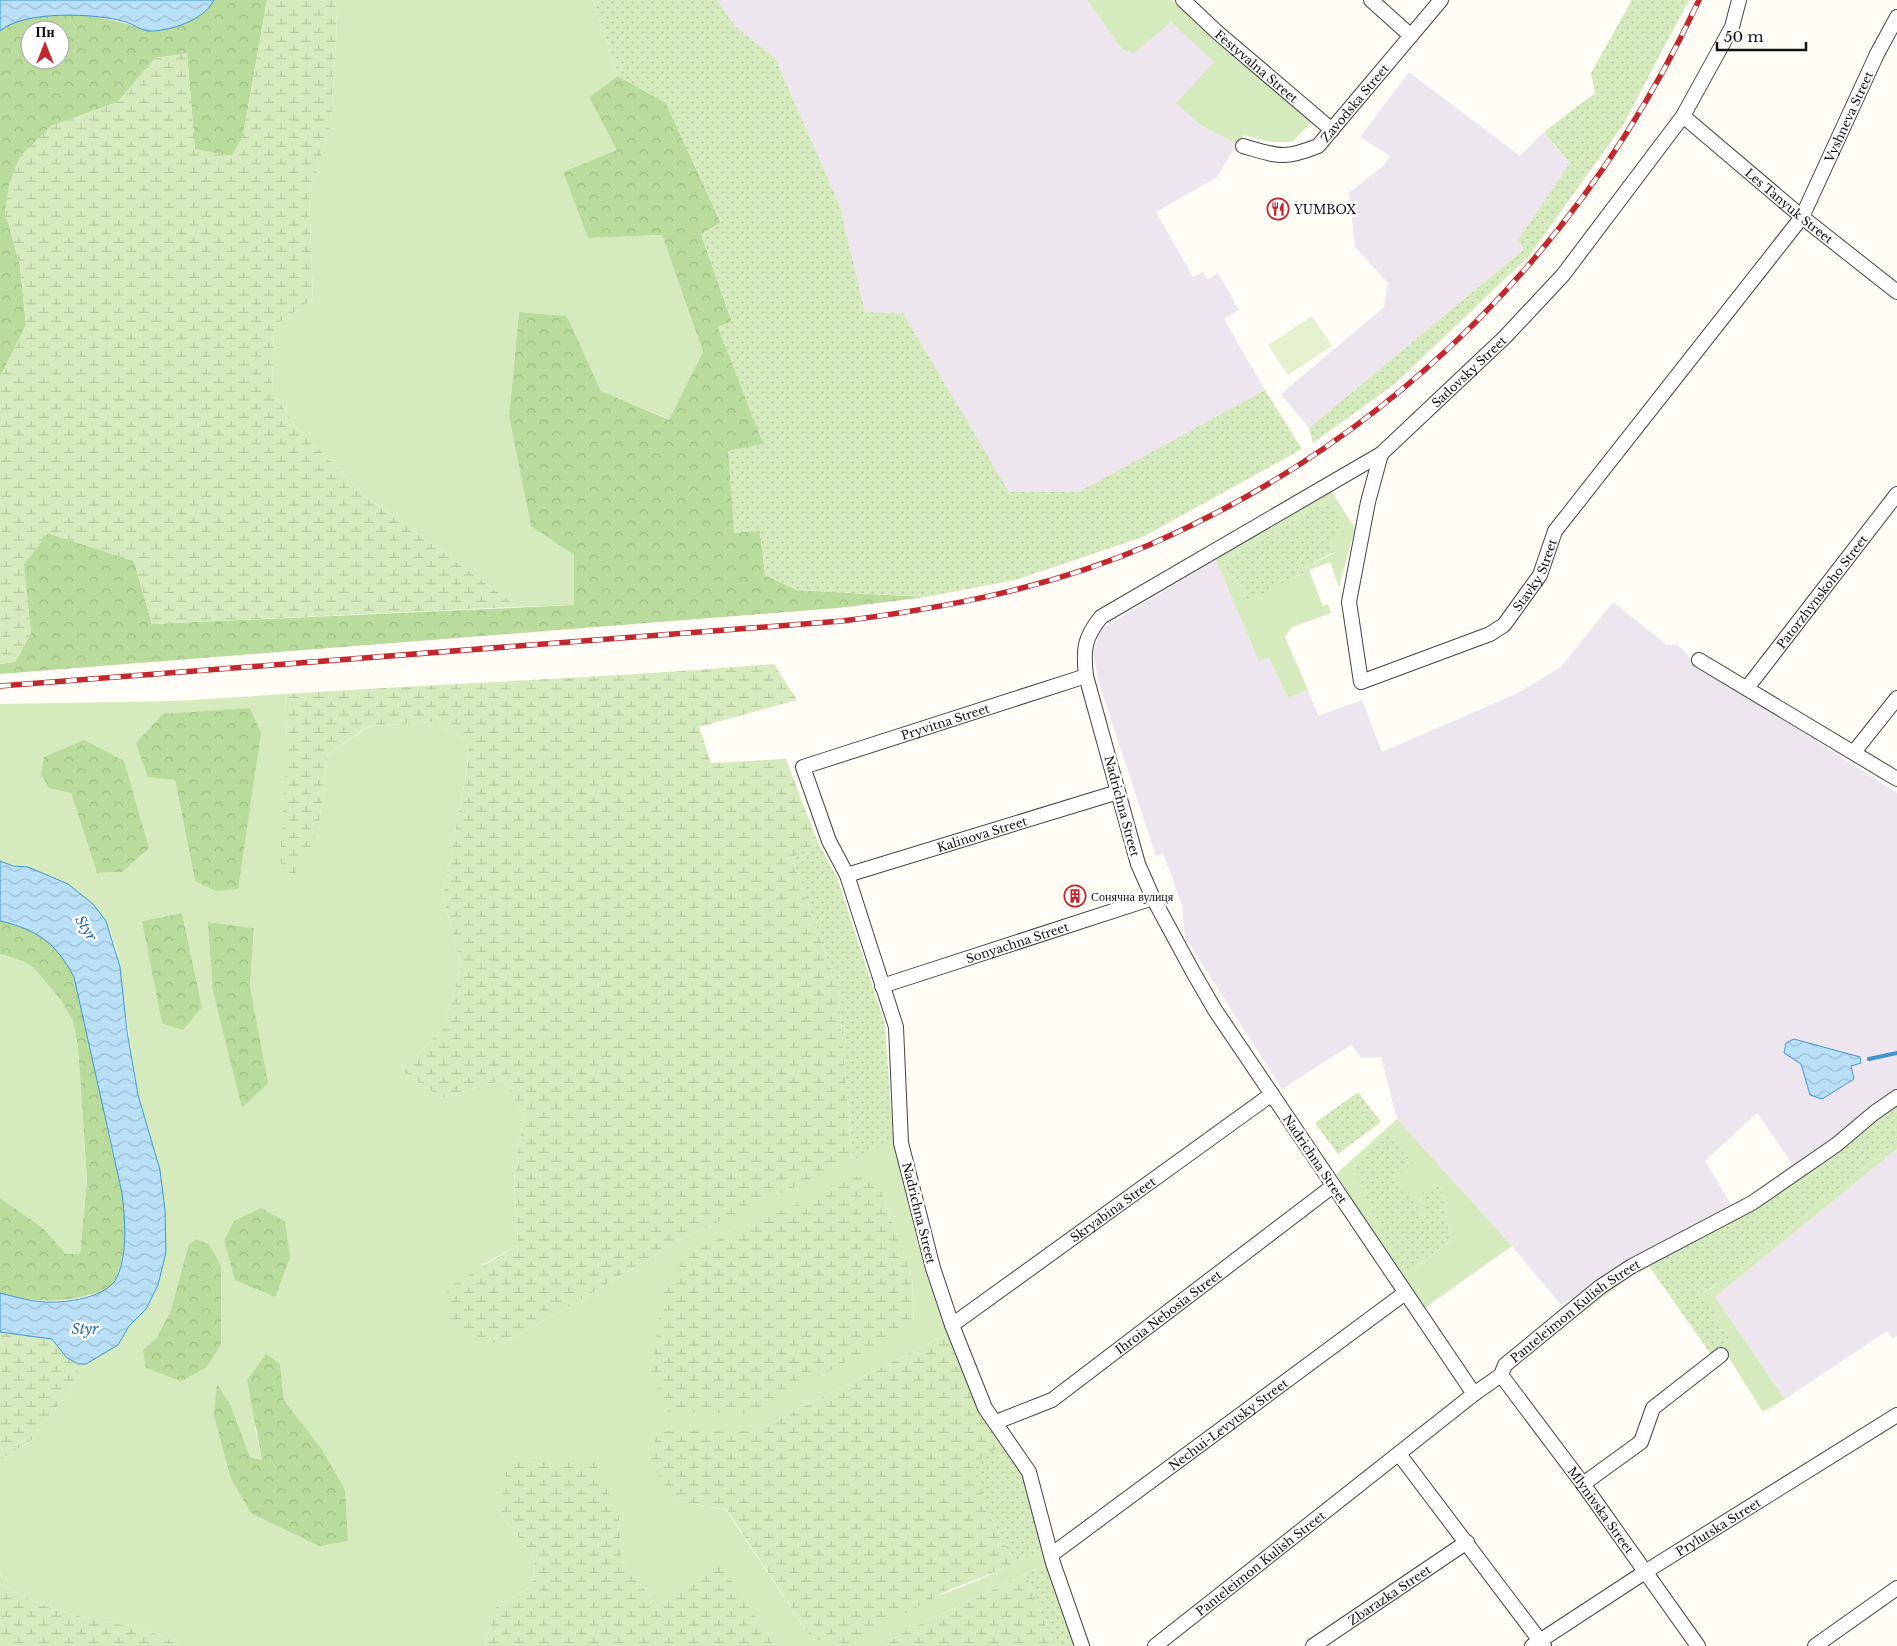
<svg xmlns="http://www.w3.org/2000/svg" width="1897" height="1646" viewBox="0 0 1897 1646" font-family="'Libre Baskerville',serif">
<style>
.industrial{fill:#eee6ef;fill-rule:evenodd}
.grass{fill:#d5ebbd;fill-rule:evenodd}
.forest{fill:url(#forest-crowns);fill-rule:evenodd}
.wetland{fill:url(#wetland-marsh)}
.garden{fill:url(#garden-dots)}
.pitch{fill:#e6f2cf}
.water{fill:url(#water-waves);stroke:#3f96cf}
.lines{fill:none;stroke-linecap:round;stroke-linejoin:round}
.stream{stroke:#3f96cf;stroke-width:4}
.minor-casing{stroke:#444;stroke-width:16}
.minor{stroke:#fff;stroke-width:14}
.rail-casing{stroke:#c4262e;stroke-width:5.5}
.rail{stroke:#fff;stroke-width:4;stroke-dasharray:11;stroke-linecap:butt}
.labels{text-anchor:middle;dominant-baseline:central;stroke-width:5;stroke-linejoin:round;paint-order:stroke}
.street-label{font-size:12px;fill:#111;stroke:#fff}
.poi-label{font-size:12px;fill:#111;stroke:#fff;text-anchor:start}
.water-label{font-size:14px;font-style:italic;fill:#1768a6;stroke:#fff}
</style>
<defs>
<pattern id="forest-crowns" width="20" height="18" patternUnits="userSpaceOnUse" patternTransform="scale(1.25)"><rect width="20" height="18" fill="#b9dc9c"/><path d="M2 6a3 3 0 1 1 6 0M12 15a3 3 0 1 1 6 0" fill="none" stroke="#9ebc85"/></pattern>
<pattern id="wetland-marsh" width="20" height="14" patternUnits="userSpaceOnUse" patternTransform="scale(1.25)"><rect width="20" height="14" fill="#d5ebbd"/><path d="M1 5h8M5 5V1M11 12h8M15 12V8" fill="none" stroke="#b6c8a1"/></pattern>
<pattern id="garden-dots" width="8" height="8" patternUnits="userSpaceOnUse" patternTransform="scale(1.25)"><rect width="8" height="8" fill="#d5ebbd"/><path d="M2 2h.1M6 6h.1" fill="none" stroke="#b6c8a1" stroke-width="1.8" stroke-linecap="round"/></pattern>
<pattern id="water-waves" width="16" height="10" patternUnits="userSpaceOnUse" patternTransform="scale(1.25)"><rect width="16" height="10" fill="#b9e0f7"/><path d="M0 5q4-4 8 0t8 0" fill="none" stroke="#9ebfd3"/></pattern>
</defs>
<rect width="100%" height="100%" fill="#fffdf5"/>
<path class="industrial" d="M 717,0 L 1087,0 L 1122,49 L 1171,22 L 1214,62 L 1202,126 L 1237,144 L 1217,177 L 1156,212 L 1193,277 L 1203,272 L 1208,279 L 1218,273 L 1239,310 L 1224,319 L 1265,390 L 1079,493 L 1009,493 L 903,313 L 865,312 L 840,206 L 775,58 L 735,26 Z
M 1409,72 L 1520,156 L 1544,132 L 1570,163 L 1518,240 L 1525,248 L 1309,428 L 1281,394 L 1384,307 L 1388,283 L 1355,247 L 1349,193 L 1383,166 L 1390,156 L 1360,137 Z
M 1216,560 L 1259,660 L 1269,656 L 1288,698 L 1308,690 L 1318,716 L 1362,700 L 1382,752 L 1518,693 L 1561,667 L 1613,602 L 1667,645 L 1677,644 L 1694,662 L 1897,793 L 1897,1093 L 1796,1169 L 1757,1113 L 1705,1161 L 1734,1209 L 1631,1263 L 1561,1305 L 1512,1246 L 1397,1119 L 1381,1057 L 1362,1058 L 1351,1045 L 1282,1089 L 1185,937 L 1182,905 L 1163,853 L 1156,856 L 1098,680 L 1093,652 L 1101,629 ZM 1794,1039 L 1860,1057 L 1861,1063 L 1851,1065 L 1810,1095 L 1801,1064 L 1784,1053 L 1786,1043 Z
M 1897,1149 L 1897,1336 L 1893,1339 L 1887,1331 L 1785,1399 L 1715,1297 Z"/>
<path class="grass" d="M 335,0 L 593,0 L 618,76 L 589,97 L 618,150 L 563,172 L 588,238 L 662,235 L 703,352 L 670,420 L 601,391 L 567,316 L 519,312 L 509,417 L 531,525 L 574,555 L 574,605 L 518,607 L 367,497 L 297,428 L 272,391 L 274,326 L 313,299 L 309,196 L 331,122 L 337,22 Z
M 1087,0 L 1172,0 L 1213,39 L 1313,121 L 1292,142 L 1270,142 L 1244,135 L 1237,144 L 1202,126 L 1176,103 L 1214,62 L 1171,22 L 1134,53 L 1122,49 Z
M 1330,489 L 1355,528 L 1339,587 L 1330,562 L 1309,570 L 1323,606 L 1328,604 L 1331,613 L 1292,627 L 1285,637 L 1308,690 L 1288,698 L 1269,657 L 1259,661 L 1216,560 ZM 1329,500 L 1329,542 L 1334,553 L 1302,568 L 1304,573 L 1248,600 L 1238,580 L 1231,583 L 1222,562 Z
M 285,694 L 287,740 L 318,832 L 328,754 L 370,726 L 433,722 L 470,741 L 466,775 L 443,895 L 461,966 L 444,1028 L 401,1070 L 441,1098 L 502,1080 L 524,1113 L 514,1180 L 518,1245 L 482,1265 L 500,1345 L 582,1299 L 681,1239 L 893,1140 L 925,1266 L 947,1334 L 756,1431 L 658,1431 L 673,1500 L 726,1510 L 812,1639 C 889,1612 972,1589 1042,1549 L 1047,1564 L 906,1631 L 883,1646 L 775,1646 L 721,1566 L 658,1606 L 622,1561 L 619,1517 L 499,1512 L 535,1559 L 532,1586 L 495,1608 L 485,1646 L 180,1646 C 148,1625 106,1624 70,1614 C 46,1607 25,1598 4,1586 L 0,1572 L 0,1460 L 35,1438 L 38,1428 L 56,1409 L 78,1376 L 78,1364 L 86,1364 L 118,1345 L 129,1326 L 146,1309 L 158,1285 L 166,1252 L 149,1132 L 138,1095 L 116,947 L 106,921 L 28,867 L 13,866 L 0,861 L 0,704 L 177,701 ZM 250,708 L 195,881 L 175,780 L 136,743 L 163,715 ZM 71,793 L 122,872 L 97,873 ZM 182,913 L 202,1007 L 142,921 ZM 209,922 L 254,928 L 250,987 ZM 881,1191 L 912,1276 L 914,1326 ZM 188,1246 L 221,1312 L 220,1344 L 207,1367 L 143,1350 L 157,1337 L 171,1310 ZM 280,1364 L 284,1400 L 321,1448 L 231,1479 L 231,1406 L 250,1457 L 262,1460 L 255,1428 Z
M 0,954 L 23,961 L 34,968 L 60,999 L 73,1021 L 78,1047 L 87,1180 L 80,1254 L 66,1254 L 43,1228 L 0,1198 Z
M 1897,1104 L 1805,1181 L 1637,1274 L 1645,1262 Z
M 1397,1119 L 1512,1246 L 1423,1309 L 1336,1174 ZM 1388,1133 L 1413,1163 L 1394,1178 L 1426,1218 L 1441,1186 L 1451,1241 L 1406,1273 Z
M 1897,1141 L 1897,1149 L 1715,1297 L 1785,1399 L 1763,1412 L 1722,1347 L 1730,1340 L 1701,1294 L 1731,1277 Z
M 1632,1270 L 1623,1282 L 1509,1368 Z"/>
<path class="forest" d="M 214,0 L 267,0 L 243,136 L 232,156 L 195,150 L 187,54 L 155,58 L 118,102 L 51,126 L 5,212 L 20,265 L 26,325 L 0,377 L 0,31 C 30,4 111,15 146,31 L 212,4 ZM 30,30 L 60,30 L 60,60 L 30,60 Z
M 618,76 L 666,103 L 721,223 L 701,234 L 732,322 L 718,327 L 764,445 L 760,531 L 765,575 L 797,590 L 926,597 L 838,608 L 0,674 L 0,664 L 15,662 L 31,633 L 23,565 L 48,533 L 134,561 L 152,624 L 574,605 L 574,555 L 531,526 L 509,417 L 519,312 L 567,316 L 601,391 L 669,420 L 703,352 L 662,235 L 588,238 L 563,172 L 617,150 L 589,97 Z
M 250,708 L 261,733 L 238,889 L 216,891 L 195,881 L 175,780 L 148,777 L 136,743 L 163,714 Z
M 84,740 L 124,761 L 149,848 L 122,872 L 97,873 L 71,793 L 49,788 L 41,774 L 44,757 Z
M 182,913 L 202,1007 L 183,1030 L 162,1023 L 142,921 Z
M 0,921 C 23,927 46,935 62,954 C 86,983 101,1095 109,1137 C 115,1164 123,1191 125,1218 C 127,1236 122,1279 107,1290 C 104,1292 97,1293 93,1294 C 59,1304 33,1302 0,1293 L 0,1198 L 43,1228 L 66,1254 L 80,1254 L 87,1180 L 78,1047 L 73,1021 L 60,999 L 34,968 L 23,961 L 0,954 Z
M 208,922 L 254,928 L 250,987 L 268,1083 L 242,1108 L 213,991 Z
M 261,1208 L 285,1222 L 290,1258 L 275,1297 L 235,1280 L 224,1241 L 234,1221 Z
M 195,1239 L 209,1244 L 221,1266 L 221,1344 L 207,1367 L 181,1381 L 146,1368 L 143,1350 L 157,1337 L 171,1310 L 188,1246 Z
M 266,1354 L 280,1364 L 284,1400 L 321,1448 L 345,1490 L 348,1541 L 319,1546 L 251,1513 L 231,1479 L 214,1416 L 217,1384 L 231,1406 L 250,1457 L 262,1460 L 247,1380 Z"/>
<path class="wetland" d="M 267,0 L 335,0 L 337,22 L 331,122 L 309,196 L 313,299 L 274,326 L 272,391 L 297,428 L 367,497 L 518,607 L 152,624 L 134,561 L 48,533 L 24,565 L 31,633 L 15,662 L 0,664 L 0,377 L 26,325 L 20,265 L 5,212 L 9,184 L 20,156 L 51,126 L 118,102 L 155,58 L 187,53 L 195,149 L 232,156 L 243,136 Z
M 774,664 L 797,700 L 699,727 L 711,763 L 786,759 L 818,843 L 792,858 L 838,989 L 853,1160 L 681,1239 L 582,1299 L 500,1345 L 452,1326 L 447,1288 L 518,1245 L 514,1180 L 524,1113 L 502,1080 L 441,1098 L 401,1070 L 444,1028 L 461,966 L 443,895 L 466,775 L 470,741 L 433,722 L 369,726 L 328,754 L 318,832 L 290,883 L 280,860 L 287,740 L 285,694 C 448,683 611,678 774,664 Z
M 865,1173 L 881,1191 L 912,1276 L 914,1326 L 747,1414 L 667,1412 L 651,1369 L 664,1291 L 688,1253 Z
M 0,1332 L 52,1339 L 66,1357 L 78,1364 L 78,1376 L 56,1409 L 38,1428 L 35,1438 L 0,1460 Z
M 947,1334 L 979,1410 L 1004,1444 L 986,1510 L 1016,1564 L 946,1591 L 851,1644 L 812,1639 L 727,1510 L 673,1500 L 649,1460 L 658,1431 L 756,1431 Z
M 537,1459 L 595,1462 L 619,1517 L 622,1561 L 658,1606 L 721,1565 L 775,1646 L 485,1646 L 495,1608 L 532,1586 L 535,1559 L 499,1512 L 508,1462 Z
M 0,1572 L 4,1586 C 25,1598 46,1607 70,1614 C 106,1624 149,1625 180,1646 L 0,1646 Z
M 1026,1574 L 1054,1646 L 883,1646 L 906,1631 Z"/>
<path class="garden" d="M 593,0 L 717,0 L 735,26 L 775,58 L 840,206 L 865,312 L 903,313 L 1009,492 L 1079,492 L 1265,390 L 1302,449 L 1143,537 L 1015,580 L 926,597 L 797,590 L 765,575 L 760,531 L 734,533 L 728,451 L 763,444 L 718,327 L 732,321 L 701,234 L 721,222 L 666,103 L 618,76 Z
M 1632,0 L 1689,0 L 1623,125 L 1529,256 L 1396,383 L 1313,443 L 1309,428 L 1524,249 L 1518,240 L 1570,163 L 1544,132 L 1595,93 L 1591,73 Z
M 1329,500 L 1345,531 L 1329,542 L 1334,552 L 1302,568 L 1304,573 L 1248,601 L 1238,580 L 1231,583 L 1222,562 Z
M 818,843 L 837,877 L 885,1024 L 893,1140 L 853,1160 L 838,989 L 792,858 Z
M 1358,1092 L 1381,1122 L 1338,1154 L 1315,1123 Z
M 1897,1104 L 1897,1141 L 1731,1277 L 1702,1293 L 1730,1340 L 1712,1356 L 1649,1266 L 1805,1181 Z
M 1388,1133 L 1413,1163 L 1395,1178 L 1425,1217 L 1423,1192 L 1441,1186 L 1451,1241 L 1406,1273 L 1378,1226 L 1354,1167 Z
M 1004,1444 L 1023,1475 L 1042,1549 L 1016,1564 L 986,1510 L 975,1462 Z
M 1047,1564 L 1075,1646 L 1054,1646 L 1026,1574 Z"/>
<path class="pitch" d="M 1312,316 L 1332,346 L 1288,375 L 1268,345 Z"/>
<path class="water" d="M 0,0 L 214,0 C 205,20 168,32 148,31 C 140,30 133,24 126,22 C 96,13 24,10 0,31 Z
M 0,861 L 13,866 L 28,867 L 68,884 L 93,904 L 106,921 L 120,967 L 127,1031 L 138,1095 L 160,1170 L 165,1210 L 166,1252 L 158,1285 L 146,1309 L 129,1326 L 118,1345 L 86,1364 L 78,1364 L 66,1357 L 52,1339 L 0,1332 L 0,1293 C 16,1297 36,1303 53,1302 C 72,1302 109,1296 117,1277 C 128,1252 125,1219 122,1193 L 74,977 C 56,943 38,930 0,921 Z
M 1794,1039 L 1860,1057 L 1861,1063 L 1851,1066 L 1854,1079 L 1822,1099 L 1810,1095 L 1801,1064 L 1784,1053 L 1786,1043 Z"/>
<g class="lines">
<path class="stream" d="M 1869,1059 L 1897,1053"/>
<g class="minor-casing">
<g id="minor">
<path id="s1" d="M 1183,0 L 1217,32 L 1332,130"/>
<path d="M 1371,0 L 1411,36"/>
<path id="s2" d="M 1683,116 L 1802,217 L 1897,292"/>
<path id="s3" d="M 1243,146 C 1278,156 1283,160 1318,146 L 1441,0"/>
<path id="s4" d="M 1381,454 L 1368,502 L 1349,602 L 1361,682 L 1490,634 L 1504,625 L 1540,575 L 1555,531 L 1802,217 L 1877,54 L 1897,17"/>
<path d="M 1699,660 L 1897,779"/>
<path id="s5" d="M 1747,688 L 1897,494"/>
<path d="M 1854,752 L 1897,698"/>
<path id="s6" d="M 847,875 L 1118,792"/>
<path id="s7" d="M 882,986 L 1153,898"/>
<path id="s8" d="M 952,1325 L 1272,1094"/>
<path id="s9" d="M 1501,1375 L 1583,1484 L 1698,1646"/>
<path id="s10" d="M 1474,1394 L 1215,1010 L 1193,972 L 1153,898 L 1138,864 L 1086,676 C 1083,650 1084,638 1101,617 L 1381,454 L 1505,337 L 1563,275 L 1683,116 L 1732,27 L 1739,0"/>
<path id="s11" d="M 996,1422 L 1052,1400 L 1333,1186"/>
<path d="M 1399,1454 L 1544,1646"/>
<path d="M 1583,1484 L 1641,1442 L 1653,1408 L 1721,1355"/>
<path id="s12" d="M 1051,1555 L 1405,1293"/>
<path id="s13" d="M 1082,1646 L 1053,1563 L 1029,1472 L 985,1408 L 952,1325 L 933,1268 L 901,1143 L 896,1027 L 847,875 L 829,841 L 803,767 L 1086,676"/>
<path id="s14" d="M 1155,1646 L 1474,1394 L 1501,1375 L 1505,1365 L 1600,1287 L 1632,1266 L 1752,1203 L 1836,1145 L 1874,1113 L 1897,1097"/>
<path id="s15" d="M 1313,1646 L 1467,1542"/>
<path id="s16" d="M 1532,1646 L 1645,1572 L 1897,1415"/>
<path d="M 1815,1646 L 1897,1588"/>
</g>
</g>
<use href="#minor" class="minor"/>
<g class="rail-casing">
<path id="rail" d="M 0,686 L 842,621 C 947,608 1052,587 1149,545 C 1397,437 1586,243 1699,0"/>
</g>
<use href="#rail" class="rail"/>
</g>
<defs>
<g id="restaurant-ring" transform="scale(1.125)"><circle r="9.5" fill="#fff" stroke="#c4262e" stroke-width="1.5"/><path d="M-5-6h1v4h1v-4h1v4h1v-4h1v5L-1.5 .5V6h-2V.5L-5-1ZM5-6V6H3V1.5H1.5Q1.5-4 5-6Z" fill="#c4262e"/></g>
<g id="building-ring" transform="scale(1.125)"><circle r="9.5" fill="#fff" stroke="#c4262e" stroke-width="1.5"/><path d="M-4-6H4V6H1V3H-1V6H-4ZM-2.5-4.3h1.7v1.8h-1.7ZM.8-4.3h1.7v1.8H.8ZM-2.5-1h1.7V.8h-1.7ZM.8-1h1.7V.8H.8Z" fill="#c4262e"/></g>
</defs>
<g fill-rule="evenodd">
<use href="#restaurant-ring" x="1278" y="209"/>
<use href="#building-ring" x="1075" y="896"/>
</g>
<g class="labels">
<g class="street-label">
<text stroke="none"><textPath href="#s1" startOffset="99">Festyvalna Street</textPath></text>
<text stroke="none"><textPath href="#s3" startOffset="134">Zavodska Street</textPath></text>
<text stroke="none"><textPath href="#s4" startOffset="1005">Vyshneva Street</textPath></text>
<text stroke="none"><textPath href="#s2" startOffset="139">Les Tanyuk Street</textPath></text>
<text stroke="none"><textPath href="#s10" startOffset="1331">Sadovsky Street</textPath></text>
<text stroke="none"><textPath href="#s4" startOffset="446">Stavky Street</textPath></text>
<text stroke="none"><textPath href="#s5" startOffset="122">Patorzhynskoho Street</textPath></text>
<text stroke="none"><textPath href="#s13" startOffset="1080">Pryvitna Street</textPath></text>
<text transform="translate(1122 806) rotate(75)">Nadrichna Street</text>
<text stroke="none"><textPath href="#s6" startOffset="141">Kalinova Street</textPath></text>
<text stroke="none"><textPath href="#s7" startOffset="142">Sonyachna Street</textPath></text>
<text transform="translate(1315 1159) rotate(56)">Nadrichna Street</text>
<text stroke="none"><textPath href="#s8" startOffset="198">Skryabina Street</textPath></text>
<text transform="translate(919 1213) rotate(76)">Nadrichna Street</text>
<text stroke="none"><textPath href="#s11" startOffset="206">Ihroia Nebosia Street</textPath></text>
<text stroke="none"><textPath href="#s14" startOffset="539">Panteleimon Kulish Street</textPath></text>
<text stroke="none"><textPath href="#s12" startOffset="220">Nechui-Levytsky Street</textPath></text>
<text stroke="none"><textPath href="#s9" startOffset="168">Mlynivska Street</textPath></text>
<text stroke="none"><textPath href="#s16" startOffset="221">Prylutska Street</textPath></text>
<text stroke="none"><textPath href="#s14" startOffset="134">Panteleimon Kulish Street</textPath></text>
<text stroke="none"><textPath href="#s15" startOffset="92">Zbarazka Street</textPath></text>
</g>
<g class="poi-label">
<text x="1294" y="209">YUMBOX</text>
<text x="1091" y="896">Сонячна вулиця</text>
</g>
<g class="water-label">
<text transform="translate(86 928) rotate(57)">Styr</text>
<text x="85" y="1329">Styr</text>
</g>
</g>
<g transform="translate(45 45)"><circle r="24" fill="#ffffff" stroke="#a0a0a0"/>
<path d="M0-4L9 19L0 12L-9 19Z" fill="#c4262e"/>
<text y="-8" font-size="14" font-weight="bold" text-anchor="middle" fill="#111111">Пн</text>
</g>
<path d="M1717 42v8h89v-8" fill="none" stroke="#111111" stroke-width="2.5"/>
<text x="1724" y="42" font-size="15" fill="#111111" stroke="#ffffff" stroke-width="4" paint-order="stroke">50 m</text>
</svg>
